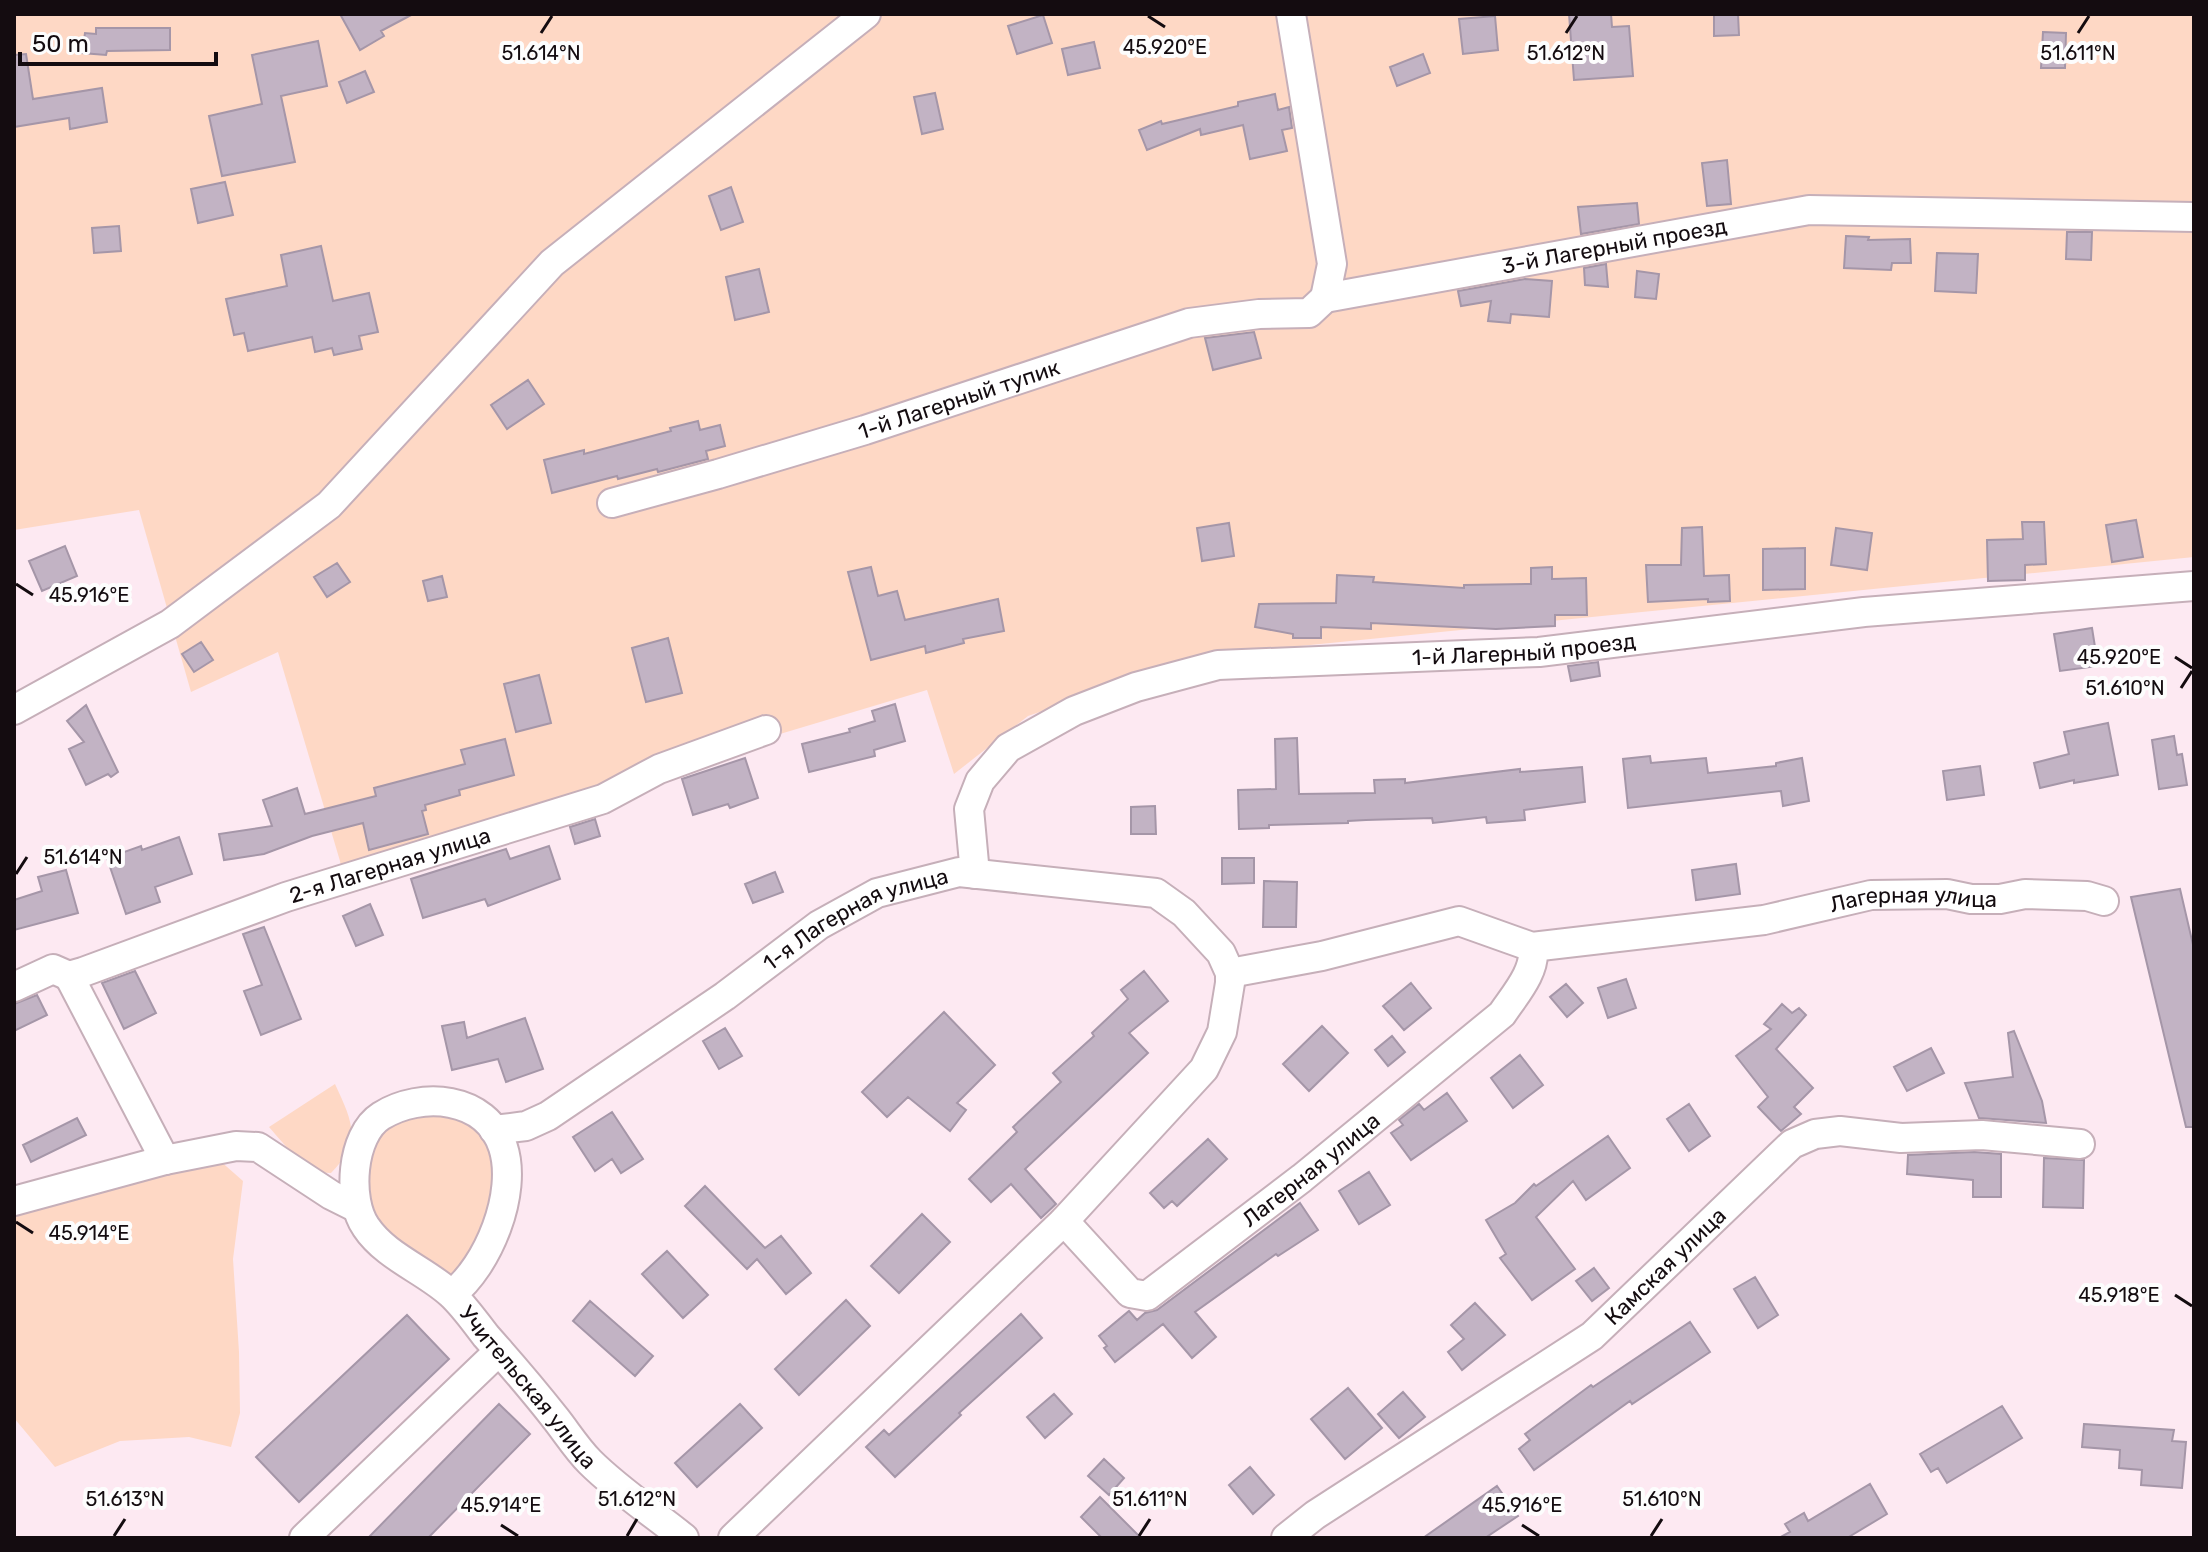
<svg xmlns="http://www.w3.org/2000/svg" width="2208" height="1552" viewBox="0 0 2208 1552" font-family="Rubik,sans-serif">
<style>
.green{fill:#fed8c5}
.building{fill:#c2b3c4;stroke:#a596a8;stroke-width:2}
.lines{fill:none;stroke-linecap:round;stroke-linejoin:round}
.minor-casing{stroke:#c6afb9;stroke-width:32}
.minor{stroke:#fff;stroke-width:28}
.ticks{fill:none;stroke:#140c10;stroke-width:3}
.labels{text-anchor:middle;dominant-baseline:central;stroke-width:8;stroke-linejoin:round;paint-order:stroke}
.street-label{font-size:22px;fill:#140c10;stroke:#fdfdfd}
.ticks-label{font-size:20px;text-anchor:middle;fill:#140c10;stroke:#fdfdfd;stroke-width:8;stroke-linejoin:round;paint-order:stroke}
</style>
<rect width="100%" height="100%" fill="#fde9f2"/>
<path class="green" d="M 14,14 L 2194,14 L 2194,557 L 1200,656 L 1028,716 L 954,774 L 927,690 L 780,734 L 603,801 L 344,886 L 340,861 L 278,652 L 191,692 L 139,510 L 14,530 Z
M 335,1084 C 352,1121 363,1141 331,1173 C 306,1173 285,1145 269,1127 Z
M 426,1108 L 474,1121 L 494,1156 L 494,1189 L 488,1224 L 460,1269 L 452,1273 L 439,1273 L 409,1254 L 374,1220 L 367,1191 L 367,1162 L 373,1141 L 398,1117 Z
M 218,1159 L 243,1181 L 233,1259 L 239,1352 L 240,1413 L 231,1447 L 189,1437 L 120,1441 L 55,1467 L 14,1418 L 14,1207 Z"/>
<path class="building" d="M 340,14 L 413,14 L 381,31 L 384,36 L 360,50 Z
M 1569,14 L 1611,14 L 1612,27 L 1629,26 L 1633,76 L 1574,80 Z
M 1714,14 L 1738,14 L 1739,35 L 1714,36 Z
M 1043,15 L 1052,43 L 1017,54 L 1008,26 Z
M 1495,16 L 1498,50 L 1463,54 L 1459,19 Z
M 96,28 L 170,28 L 170,50 L 107,51 L 106,55 L 82,53 L 85,33 L 96,34 Z
M 2043,32 L 2066,33 L 2065,68 L 2041,68 Z
M 318,41 L 327,86 L 281,96 L 295,162 L 222,176 L 209,116 L 262,104 L 252,55 Z
M 1094,42 L 1100,68 L 1068,75 L 1062,49 Z
M 26,54 L 33,99 L 102,88 L 107,122 L 70,129 L 69,118 L 14,127 L 14,55 Z
M 1423,54 L 1430,73 L 1397,86 L 1390,67 Z
M 365,71 L 374,92 L 347,103 L 339,82 Z
M 935,93 L 943,129 L 922,134 L 914,97 Z
M 1275,94 L 1278,110 L 1289,107 L 1292,128 L 1282,130 L 1287,151 L 1250,159 L 1243,125 L 1201,135 L 1200,129 L 1147,150 L 1139,130 L 1161,121 L 1162,124 L 1238,106 L 1238,102 Z
M 1727,160 L 1731,204 L 1707,206 L 1702,163 Z
M 225,182 L 233,215 L 198,223 L 191,189 Z
M 731,187 L 743,222 L 721,230 L 709,196 Z
M 1637,203 L 1639,224 L 1581,234 L 1578,207 Z
M 119,226 L 121,251 L 94,253 L 92,228 Z
M 2067,232 L 2092,232 L 2091,260 L 2066,259 Z
M 1846,236 L 1869,237 L 1868,240 L 1910,239 L 1911,263 L 1892,263 L 1891,270 L 1844,268 Z
M 321,246 L 333,301 L 369,293 L 378,332 L 359,336 L 362,349 L 334,355 L 332,348 L 315,352 L 312,337 L 248,351 L 244,333 L 234,335 L 226,299 L 287,286 L 281,255 Z
M 1937,253 L 1978,254 L 1976,293 L 1935,291 Z
M 1606,264 L 1608,287 L 1585,285 L 1584,268 Z
M 759,269 L 769,312 L 735,320 L 726,277 Z
M 1637,271 L 1659,274 L 1656,299 L 1635,297 Z
M 1525,279 L 1552,281 L 1549,317 L 1511,314 L 1510,323 L 1488,321 L 1491,301 L 1461,306 L 1458,291 Z
M 1254,332 L 1261,358 L 1213,370 L 1205,338 Z
M 528,380 L 544,404 L 507,429 L 491,405 Z
M 698,421 L 700,430 L 720,425 L 725,446 L 706,451 L 708,459 L 658,472 L 657,469 L 618,479 L 617,476 L 552,493 L 544,460 L 584,450 L 584,454 L 671,431 L 670,428 Z
M 2136,520 L 2143,557 L 2112,562 L 2106,525 Z
M 2022,522 L 2044,522 L 2046,564 L 2025,565 L 2025,580 L 1988,581 L 1987,540 L 2023,539 Z
M 1229,523 L 1234,556 L 1202,561 L 1197,528 Z
M 1702,527 L 1704,576 L 1729,575 L 1730,601 L 1708,602 L 1708,599 L 1648,602 L 1646,565 L 1681,565 L 1682,528 Z
M 1836,528 L 1872,533 L 1867,570 L 1831,565 Z
M 65,546 L 77,576 L 42,591 L 29,561 Z
M 1805,548 L 1805,589 L 1763,590 L 1763,549 Z
M 337,563 L 350,582 L 327,597 L 314,577 Z
M 871,567 L 878,596 L 897,591 L 905,620 L 998,599 L 1004,631 L 963,639 L 964,643 L 926,653 L 925,646 L 871,660 L 848,572 Z
M 1552,567 L 1552,579 L 1586,578 L 1587,615 L 1555,615 L 1555,626 L 1496,629 L 1371,623 L 1371,629 L 1321,627 L 1321,638 L 1293,638 L 1293,634 L 1255,627 L 1259,604 L 1336,603 L 1337,575 L 1374,577 L 1373,582 L 1464,588 L 1464,585 L 1531,584 L 1531,568 Z
M 442,576 L 447,597 L 428,601 L 423,581 Z
M 2092,628 L 2098,666 L 2060,671 L 2054,634 Z
M 668,638 L 682,693 L 646,702 L 632,648 Z
M 201,642 L 213,660 L 194,672 L 182,654 Z
M 1598,662 L 1600,676 L 1571,681 L 1568,666 Z
M 539,675 L 551,723 L 516,732 L 504,684 Z
M 895,704 L 905,741 L 874,750 L 875,756 L 809,772 L 802,744 L 850,732 L 849,729 L 875,721 L 872,711 Z
M 86,705 L 118,772 L 111,777 L 108,774 L 86,785 L 69,749 L 84,742 L 67,721 Z
M 2108,723 L 2118,775 L 2074,783 L 2074,780 L 2040,788 L 2034,763 L 2069,754 L 2064,732 Z
M 2174,736 L 2177,755 L 2182,754 L 2187,785 L 2159,789 L 2152,740 Z
M 1297,738 L 1299,794 L 1375,793 L 1374,780 L 1405,779 L 1405,783 L 1520,769 L 1520,772 L 1582,767 L 1585,802 L 1524,810 L 1525,820 L 1487,823 L 1486,817 L 1433,823 L 1432,818 L 1366,820 L 1348,821 L 1348,823 L 1269,825 L 1269,828 L 1239,829 L 1238,790 L 1276,789 L 1275,739 Z
M 505,739 L 514,775 L 459,790 L 460,795 L 425,805 L 426,810 L 422,811 L 428,834 L 369,850 L 363,823 L 312,836 L 264,854 L 224,860 L 219,834 L 272,826 L 263,800 L 297,788 L 305,814 L 376,796 L 374,788 L 465,764 L 461,750 Z
M 1650,756 L 1651,763 L 1706,758 L 1708,773 L 1776,766 L 1776,763 L 1802,758 L 1809,801 L 1783,806 L 1781,791 L 1628,808 L 1623,759 Z
M 745,758 L 758,798 L 730,808 L 728,804 L 693,815 L 682,779 Z
M 1980,766 L 1984,795 L 1947,800 L 1943,771 Z
M 1155,806 L 1156,834 L 1131,834 L 1131,807 Z
M 595,819 L 600,836 L 575,844 L 570,827 Z
M 179,837 L 192,874 L 155,887 L 160,902 L 126,914 L 107,858 L 141,846 L 142,850 Z
M 549,846 L 560,879 L 488,906 L 485,899 L 423,918 L 411,879 L 506,849 L 510,859 Z
M 1222,858 L 1254,858 L 1254,883 L 1222,884 Z
M 1736,864 L 1740,894 L 1696,900 L 1692,870 Z
M 66,870 L 78,913 L 14,930 L 14,900 L 42,891 L 38,877 Z
M 775,872 L 783,892 L 753,903 L 745,884 Z
M 1264,881 L 1297,882 L 1296,927 L 1263,927 Z
M 2180,889 L 2194,949 L 2194,1127 L 2186,1127 L 2131,897 Z
M 370,904 L 383,935 L 356,946 L 343,916 Z
M 264,927 L 301,1019 L 261,1035 L 244,991 L 262,985 L 243,934 Z
M 135,971 L 156,1013 L 124,1029 L 102,983 Z
M 1144,971 L 1168,1001 L 1129,1033 L 1148,1053 L 1025,1169 L 1056,1204 L 1041,1218 L 1011,1184 L 991,1202 L 969,1179 L 1017,1132 L 1013,1127 L 1061,1082 L 1053,1073 L 1094,1036 L 1092,1033 L 1128,999 L 1121,990 Z
M 1626,979 L 1636,1008 L 1608,1018 L 1598,988 Z
M 1411,983 L 1431,1008 L 1404,1030 L 1383,1006 Z
M 1566,984 L 1583,1003 L 1567,1017 L 1550,997 Z
M 37,995 L 47,1015 L 14,1031 L 14,1004 Z
M 1782,1004 L 1792,1013 L 1799,1008 L 1806,1015 L 1776,1049 L 1813,1088 L 1794,1107 L 1801,1114 L 1781,1131 L 1758,1107 L 1768,1097 L 1736,1056 L 1771,1029 L 1764,1024 Z
M 944,1012 L 995,1065 L 957,1103 L 966,1110 L 950,1131 L 908,1097 L 887,1117 L 862,1092 Z
M 525,1018 L 543,1069 L 506,1082 L 498,1059 L 452,1070 L 442,1026 L 464,1022 L 467,1038 Z
M 1322,1026 L 1348,1053 L 1309,1091 L 1283,1064 Z
M 725,1028 L 742,1056 L 719,1069 L 703,1041 Z
M 2014,1031 L 2042,1101 L 2046,1123 L 1979,1118 L 1965,1083 L 2013,1077 L 2008,1033 Z
M 1392,1036 L 1405,1052 L 1388,1066 L 1375,1050 Z
M 1931,1048 L 1944,1073 L 1907,1091 L 1894,1067 Z
M 1520,1055 L 1543,1085 L 1513,1108 L 1491,1078 Z
M 1447,1093 L 1467,1121 L 1411,1160 L 1391,1133 L 1403,1125 L 1399,1120 L 1419,1104 L 1424,1110 Z
M 1689,1104 L 1710,1136 L 1689,1151 L 1667,1119 Z
M 612,1112 L 643,1159 L 621,1173 L 612,1159 L 595,1171 L 573,1137 Z
M 77,1118 L 86,1135 L 31,1162 L 23,1145 Z
M 1608,1136 L 1630,1168 L 1586,1200 L 1573,1181 L 1536,1217 L 1575,1269 L 1532,1300 L 1500,1258 L 1506,1254 L 1486,1220 L 1515,1203 L 1534,1184 L 1536,1186 Z
M 1208,1139 L 1227,1159 L 1177,1206 L 1172,1201 L 1164,1208 L 1150,1193 Z
M 1974,1152 L 2001,1154 L 2001,1197 L 1973,1197 L 1973,1180 L 1907,1174 L 1908,1155 Z
M 2044,1158 L 2084,1160 L 2083,1208 L 2043,1207 Z
M 1369,1172 L 1390,1205 L 1359,1224 L 1339,1191 Z
M 705,1186 L 765,1248 L 781,1236 L 811,1273 L 786,1294 L 757,1259 L 747,1269 L 685,1206 Z
M 1300,1203 L 1318,1230 L 1278,1256 L 1276,1254 L 1195,1312 L 1216,1337 L 1192,1358 L 1163,1324 L 1115,1362 L 1104,1348 L 1107,1346 L 1099,1336 L 1129,1311 L 1137,1320 L 1145,1313 L 1157,1310 Z
M 922,1214 L 950,1242 L 899,1293 L 871,1266 Z
M 667,1251 L 708,1295 L 683,1318 L 642,1274 Z
M 1594,1268 L 1609,1288 L 1592,1301 L 1576,1281 Z
M 1755,1277 L 1778,1315 L 1758,1328 L 1734,1289 Z
M 846,1300 L 870,1326 L 799,1395 L 775,1369 Z
M 590,1301 L 653,1356 L 635,1376 L 573,1321 Z
M 1475,1303 L 1505,1335 L 1462,1370 L 1448,1352 L 1464,1339 L 1451,1325 Z
M 1021,1314 L 1042,1338 L 959,1413 L 961,1415 L 895,1477 L 866,1447 L 884,1430 L 889,1435 Z
M 407,1315 L 449,1359 L 299,1502 L 256,1457 Z
M 1690,1322 L 1710,1352 L 1632,1404 L 1630,1401 L 1534,1470 L 1519,1449 L 1530,1440 L 1525,1434 L 1591,1385 L 1593,1387 Z
M 1348,1388 L 1382,1428 L 1345,1459 L 1311,1419 Z
M 1403,1392 L 1425,1417 L 1399,1438 L 1378,1414 Z
M 1054,1394 L 1072,1414 L 1045,1438 L 1027,1417 Z
M 499,1404 L 530,1434 L 428,1538 L 368,1538 Z
M 740,1404 L 762,1428 L 697,1487 L 675,1463 Z
M 2002,1406 L 2022,1438 L 1947,1483 L 1938,1468 L 1931,1472 L 1920,1454 Z
M 2084,1424 L 2174,1430 L 2172,1441 L 2186,1442 L 2182,1488 L 2141,1485 L 2142,1470 L 2119,1468 L 2120,1450 L 2082,1447 Z
M 1104,1459 L 1124,1478 L 1109,1495 L 1088,1476 Z
M 1250,1467 L 1274,1495 L 1253,1514 L 1229,1485 Z
M 1870,1484 L 1887,1514 L 1847,1538 L 1779,1538 L 1790,1532 L 1785,1524 L 1804,1513 L 1808,1521 Z
M 1497,1486 L 1518,1516 L 1485,1538 L 1423,1538 Z
M 1100,1497 L 1141,1538 L 1102,1538 L 1081,1517 Z"/>
<g class="lines">
<g class="minor-casing">
<g id="minor">
<path id="s1" d="M 1291,14 L 1332,264 L 1325,298 L 1809,210 L 2194,217"/>
<path id="s2" d="M 612,503 L 718,474 L 865,430 L 1189,323 L 1259,314 L 1309,313 L 1325,298"/>
<path d="M 14,710 L 170,624 L 329,505 L 552,263 L 866,14"/>
<path id="s3" d="M 975,874 L 969,809 L 980,781 L 1008,748 L 1074,711 L 1136,687 L 1218,665 L 1539,652 L 1864,612 L 2194,586"/>
<path id="s4" d="M 1230,973 L 1322,956 L 1459,921 L 1532,947 L 1764,920 L 1871,895 L 1947,894 L 1971,899 L 2000,899 L 2025,894 L 2087,896 L 2104,901"/>
<path d="M 69,976 L 165,1160"/>
<path id="s5" d="M 14,987 L 53,969 L 69,976 L 83,972 L 286,897 L 603,799 L 659,769 L 766,730"/>
<path id="s6" d="M 494,1130 L 526,1126 L 548,1116 L 725,996 L 819,925 L 877,893 L 959,872 L 1156,893 L 1184,913 L 1221,953 L 1230,973 L 1230,983 L 1222,1032 L 1204,1069 L 1064,1221 L 733,1538"/>
<path d="M 14,1201 L 165,1160 L 236,1146 L 258,1147 L 331,1195 L 357,1208"/>
<path id="s7" d="M 1064,1221 L 1130,1293 L 1147,1296 L 1302,1178 L 1502,1014 C 1514,996 1538,969 1532,947"/>
<path id="s8" d="M 452,1294 C 488,1266 518,1193 503,1147 C 486,1096 421,1091 381,1116 C 351,1135 347,1200 366,1227 C 386,1257 425,1270 451,1294 C 464,1306 475,1322 486,1336 C 510,1363 534,1391 556,1419 C 567,1433 577,1449 590,1462 C 618,1490 653,1513 684,1538"/>
<path d="M 304,1538 L 499,1351"/>
<path id="s9" d="M 1286,1538 L 1315,1515 L 1592,1336 L 1792,1144 L 1815,1134 L 1840,1131 L 1901,1138 L 1982,1135 L 2080,1144"/>
</g>
</g>
<use href="#minor" class="minor"/>
</g>
<path class="ticks" d="M 1148,16 L 1165,27M 541,33 L 552,16M 1566,33 L 1577,16M 2078,33 L 2089,16M 16,584 L 33,595M 2175,657 L 2192,668M 2181,688 L 2192,671M 16,874 L 27,857M 16,1222 L 33,1233M 2175,1295 L 2192,1306M 501,1525 L 518,1536M 1522,1525 L 1539,1536M 114,1536 L 125,1519M 627,1536 L 637,1519M 1139,1536 L 1150,1519M 1651,1536 L 1662,1519"/>
<g class="labels">
<g class="street-label">
<text stroke="none"><textPath href="#s1" startOffset="582">3-й Лагерный проезд</textPath></text>
<text stroke="none"><textPath href="#s2" startOffset="362">1-й Лагерный тупик</textPath></text>
<text stroke="none"><textPath href="#s3" startOffset="672">1-й Лагерный проезд</textPath></text>
<text stroke="none"><textPath href="#s5" startOffset="400">2-я Лагерная улица</textPath></text>
<text stroke="none"><textPath href="#s4" startOffset="698">Лагерная улица</textPath></text>
<text stroke="none"><textPath href="#s6" startOffset="424">1-я Лагерная улица</textPath></text>
<text stroke="none"><textPath href="#s7" startOffset="322">Лагерная улица</textPath></text>
<text stroke="none"><textPath href="#s9" startOffset="468">Камская улица</textPath></text>
<text stroke="none"><textPath href="#s8" startOffset="658">Учительская улица</textPath></text>
</g>
</g>
<g class="ticks-label">
<text x="1165" y="54">45.920°E</text>
<text x="541" y="60">51.614°N</text>
<text x="1566" y="60">51.612°N</text>
<text x="2078" y="60">51.611°N</text>
<text x="89" y="602">45.916°E</text>
<text x="2119" y="664">45.920°E</text>
<text x="2125" y="695">51.610°N</text>
<text x="83" y="864">51.614°N</text>
<text x="89" y="1240">45.914°E</text>
<text x="2119" y="1302">45.918°E</text>
<text x="125" y="1506">51.613°N</text>
<text x="637" y="1506">51.612°N</text>
<text x="1150" y="1506">51.611°N</text>
<text x="1662" y="1506">51.610°N</text>
<text x="501" y="1512">45.914°E</text>
<text x="1522" y="1512">45.916°E</text>
</g>
<rect width="2208" height="1552" fill="none" stroke="#140c10" stroke-width="32"/>
<path d="M20 52v12h196v-12" fill="none" stroke="#140c10" stroke-width="4"/>
<text x="32" y="52" font-size="24" fill="#140c10" stroke="#fdfdfd" stroke-width="6" paint-order="stroke">50 m</text>
</svg>
